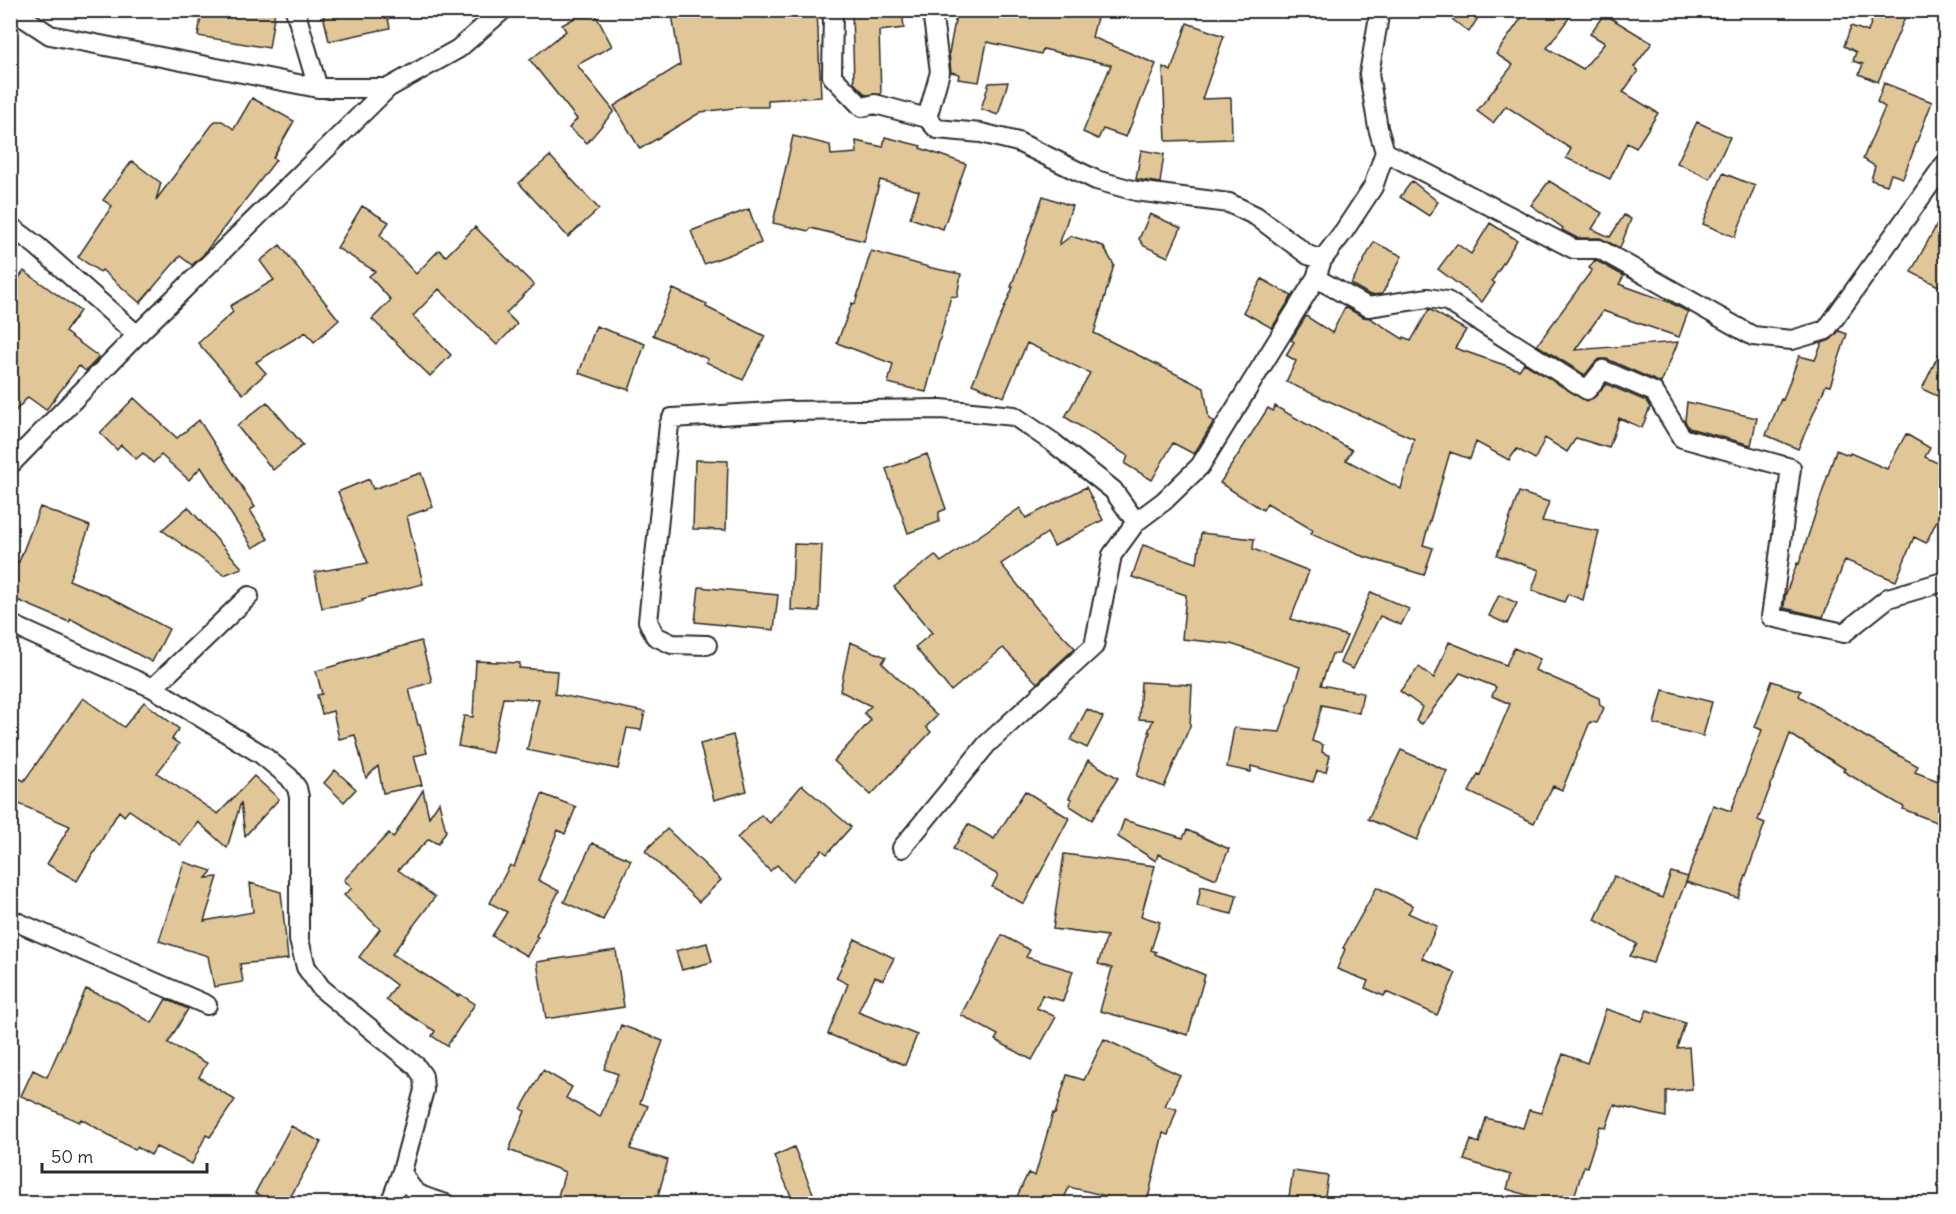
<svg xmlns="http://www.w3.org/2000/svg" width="1956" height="1214" viewBox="0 0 1956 1214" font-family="Delius,sans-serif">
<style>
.building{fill:#e1c797;stroke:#2b2b2b;stroke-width:1.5}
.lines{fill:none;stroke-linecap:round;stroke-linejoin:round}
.street-casing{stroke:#2b2b2b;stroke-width:22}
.street{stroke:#fff;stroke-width:18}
</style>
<rect width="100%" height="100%" fill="#fff"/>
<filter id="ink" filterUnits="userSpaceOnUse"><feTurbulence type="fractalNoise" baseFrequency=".0167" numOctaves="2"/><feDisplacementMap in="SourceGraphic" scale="12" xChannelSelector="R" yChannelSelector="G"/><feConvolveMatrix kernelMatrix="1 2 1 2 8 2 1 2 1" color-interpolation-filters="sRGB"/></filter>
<g filter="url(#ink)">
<path class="building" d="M 202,10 L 275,10 L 269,48 L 198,36 Z
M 322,10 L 386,10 L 390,28 L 329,41 Z
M 589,10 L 593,10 L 612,46 L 577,65 L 614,111 L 587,143 L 569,128 L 577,119 L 530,60 L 566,31 L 562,25 Z
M 693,10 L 817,10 L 821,97 L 768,100 L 768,107 L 741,107 L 701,112 L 640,149 L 614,106 L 680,65 L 672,14 Z
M 852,10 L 902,10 L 904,28 L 879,31 L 881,94 L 866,95 L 854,83 Z
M 957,10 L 1099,10 L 1092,37 L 1156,64 L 1126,137 L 1103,129 L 1098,139 L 1083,132 L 1111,65 L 1043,49 L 1041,54 L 987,42 L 979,82 L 958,79 L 959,74 L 951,72 L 949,53 Z
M 1440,10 L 1483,10 L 1469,32 Z
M 1527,10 L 1559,10 L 1569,18 L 1547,48 L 1583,69 L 1605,43 L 1590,34 L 1604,14 L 1652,43 L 1634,67 L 1638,71 L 1623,92 L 1658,113 L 1636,148 L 1627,143 L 1610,179 L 1566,158 L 1571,149 L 1506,106 L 1493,123 L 1477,111 L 1513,65 L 1496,54 Z
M 1875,10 L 1908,10 L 1878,82 L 1859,74 L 1863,64 L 1853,61 L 1856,52 L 1844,46 L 1851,26 L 1868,32 Z
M 1187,23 L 1224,36 L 1202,99 L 1231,98 L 1232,139 L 1166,141 L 1163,67 L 1171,71 Z
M 1008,82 L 998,115 L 981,109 L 989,83 Z
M 1884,83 L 1932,102 L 1903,178 L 1891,174 L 1887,185 L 1871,180 L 1875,166 L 1863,159 L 1885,107 L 1877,102 Z
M 252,98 L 294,121 L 273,158 L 276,160 L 203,255 L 192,265 L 180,256 L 140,303 L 102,270 L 100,272 L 78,257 L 112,206 L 103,200 L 132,161 L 161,183 L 156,200 L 215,121 L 222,121 L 234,129 Z
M 1697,122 L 1730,137 L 1710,179 L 1677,163 Z
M 793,136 L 830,145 L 831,155 L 857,153 L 856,141 L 883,147 L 885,137 L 921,146 L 920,148 L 966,164 L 943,229 L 910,218 L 919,191 L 880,180 L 864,241 L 810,228 L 809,231 L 773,223 Z
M 1141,150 L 1164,154 L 1160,183 L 1136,179 Z
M 550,156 L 599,209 L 568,237 L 519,183 Z
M 1723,173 L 1755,186 L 1735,237 L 1703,224 Z
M 1412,181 L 1438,202 L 1429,216 L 1400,197 Z
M 1549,181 L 1602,213 L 1592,229 L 1610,237 L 1624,215 L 1631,219 L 1620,248 L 1600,238 L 1577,238 L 1562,230 L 1563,228 L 1531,205 Z
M 1043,196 L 1072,206 L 1059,245 L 1071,236 L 1103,246 L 1114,265 L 1094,333 L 1204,388 L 1209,419 L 1214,421 L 1194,454 L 1173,443 L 1152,480 L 1125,464 L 1128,456 L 1065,417 L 1090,373 L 1027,343 L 1004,397 L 972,384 L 1013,287 L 1011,287 Z
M 362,206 L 389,222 L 380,235 L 416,274 L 439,250 L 446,256 L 475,227 L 534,285 L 506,313 L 517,324 L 497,345 L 439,289 L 413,316 L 451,355 L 430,376 L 372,319 L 391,300 L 369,276 L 375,271 L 337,248 Z
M 1946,208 L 1946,290 L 1911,272 Z
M 749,209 L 761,243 L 704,264 L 691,231 Z
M 1150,214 L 1181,228 L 1168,257 L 1144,246 L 1139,239 Z
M 1490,223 L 1517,240 L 1492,281 L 1495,283 L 1482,302 L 1438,269 L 1457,244 L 1471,254 Z
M 1374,242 L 1402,256 L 1382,294 L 1370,295 L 1351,284 Z
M 280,245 L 339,320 L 314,342 L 306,332 L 256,362 L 266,373 L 243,394 L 198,343 L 233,312 L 230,306 L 274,280 L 260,261 Z
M 871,251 L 932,268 L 961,274 L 957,297 L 951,296 L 926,392 L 888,383 L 893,364 L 837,343 L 852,303 L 855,304 Z
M 1595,260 L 1624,276 L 1619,284 L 1669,302 L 1688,312 L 1679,337 L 1603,311 L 1575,350 L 1678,342 L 1661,383 L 1607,359 L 1600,359 L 1595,362 L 1585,375 L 1537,345 L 1592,270 L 1589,268 Z
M 24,271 L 80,311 L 65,332 L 99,357 L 86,371 L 79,366 L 46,410 L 28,397 L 10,417 L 10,290 Z
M 1262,279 L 1292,296 L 1272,328 L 1243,312 Z
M 673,289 L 707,304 L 706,307 L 765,336 L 743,380 L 706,362 L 708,359 L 653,335 Z
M 1345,307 L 1363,317 L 1370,318 L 1403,339 L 1404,337 L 1411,341 L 1429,309 L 1466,330 L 1455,348 L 1519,370 L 1524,363 L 1586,401 L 1595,397 L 1606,384 L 1646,401 L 1650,407 L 1642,428 L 1619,418 L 1609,448 L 1576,438 L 1567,452 L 1545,438 L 1535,459 L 1517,449 L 1509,460 L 1476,442 L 1470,459 L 1450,452 L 1423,545 L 1433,548 L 1424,575 L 1359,555 L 1311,534 L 1313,530 L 1267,503 L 1263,510 L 1220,483 L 1268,408 L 1273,411 L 1275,406 L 1352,450 L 1346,460 L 1401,489 L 1414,439 L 1286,382 L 1296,361 L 1286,355 L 1294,342 L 1291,340 L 1306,316 L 1332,333 Z
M 596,326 L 645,344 L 629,390 L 579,373 Z
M 1839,331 L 1847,334 L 1830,386 L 1826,385 L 1798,449 L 1766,435 L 1781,399 L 1783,400 L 1799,356 L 1815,360 L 1822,343 L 1830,340 Z
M 1946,339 L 1946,400 L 1922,389 Z
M 134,398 L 177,438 L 199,420 L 255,507 L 250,510 L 268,539 L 253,548 L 201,467 L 189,480 L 161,455 L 153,463 L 143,453 L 136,459 L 121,445 L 117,450 L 100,433 Z
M 267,402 L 303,445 L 273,470 L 237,426 Z
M 1687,402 L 1757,418 L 1751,445 L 1689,428 L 1685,421 Z
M 1906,434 L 1930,448 L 1925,457 L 1946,467 L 1946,519 L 1939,516 L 1926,543 L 1914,537 L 1896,581 L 1845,560 L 1823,617 L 1784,608 L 1785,596 L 1797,563 L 1799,564 L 1836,450 L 1849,455 L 1850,453 L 1887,469 Z
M 927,454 L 946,509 L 939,512 L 939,522 L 908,533 L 886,469 Z
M 695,460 L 728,461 L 726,530 L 693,529 Z
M 421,473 L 433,507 L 407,516 L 423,584 L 362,599 L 363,601 L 322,608 L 315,572 L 368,563 L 338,492 L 369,479 L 373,489 Z
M 1086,487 L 1103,520 L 1054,546 L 1047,533 L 1001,564 L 1038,610 L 1075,648 L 1037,683 L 1003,648 L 951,691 L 915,647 L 932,633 L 894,587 L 935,555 L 941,562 L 1020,508 L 1026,518 Z
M 1519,492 L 1549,502 L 1542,521 L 1599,531 L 1583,600 L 1568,594 L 1564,602 L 1532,590 L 1539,570 L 1497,555 Z
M 40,507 L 90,526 L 69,580 L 107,596 L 169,629 L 152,662 L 71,619 L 69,622 L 10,597 L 10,559 L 19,562 Z
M 188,507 L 228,552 L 242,568 L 224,575 L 162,530 Z
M 1201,533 L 1254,539 L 1253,549 L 1309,571 L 1291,619 L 1347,636 L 1339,654 L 1332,654 L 1321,685 L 1363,693 L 1359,713 L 1322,705 L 1312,741 L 1323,745 L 1322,752 L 1330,756 L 1326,772 L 1317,771 L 1313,782 L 1251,766 L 1251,772 L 1227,767 L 1234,728 L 1280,732 L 1300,667 L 1231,644 L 1182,639 L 1186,595 L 1132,577 L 1143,545 L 1197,563 Z
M 794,544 L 822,545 L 819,611 L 791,610 Z
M 699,587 L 778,595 L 774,630 L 695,622 Z
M 1371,592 L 1409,609 L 1401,625 L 1380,616 L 1353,669 L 1340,663 Z
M 1499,595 L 1517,603 L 1507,624 L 1489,616 Z
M 421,641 L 432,682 L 409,689 L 418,725 L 420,725 L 427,753 L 414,756 L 422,785 L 383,793 L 378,766 L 366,778 L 355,735 L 339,739 L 333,711 L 322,714 L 317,695 L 322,694 L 316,671 Z
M 850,642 L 886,657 L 882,663 L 937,716 L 926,727 L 931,732 L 871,795 L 834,761 L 871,720 L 864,713 L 871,706 L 840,691 Z
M 1449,642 L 1506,665 L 1514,648 L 1540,659 L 1535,670 L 1599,698 L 1600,705 L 1604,708 L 1597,723 L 1590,722 L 1562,790 L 1553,786 L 1534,823 L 1469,792 L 1478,774 L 1480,775 L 1510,704 L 1492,696 L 1496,687 L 1460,673 L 1422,724 L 1416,721 L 1422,707 L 1400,691 L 1419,667 L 1434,678 Z
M 476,661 L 520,663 L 519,668 L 557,671 L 555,694 L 645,712 L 641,730 L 627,728 L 618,769 L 527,750 L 539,699 L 503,698 L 492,753 L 458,746 L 464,716 L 473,717 Z
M 1772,681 L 1801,691 L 1799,696 L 1864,736 L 1918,766 L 1915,772 L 1946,784 L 1946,814 L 1941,824 L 1903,809 L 1904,807 L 1843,771 L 1845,769 L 1790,734 L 1758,820 L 1765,823 L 1738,898 L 1686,882 L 1713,805 L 1731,811 L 1762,730 L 1755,727 Z
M 1141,682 L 1192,685 L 1190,726 L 1164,787 L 1137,776 L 1150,732 L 1148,732 L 1153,720 L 1139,719 Z
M 1663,690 L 1712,702 L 1703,736 L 1654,724 Z
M 83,698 L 124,727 L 144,702 L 179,729 L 172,739 L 179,744 L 157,773 L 218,814 L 254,776 L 279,799 L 245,836 L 241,802 L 227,848 L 198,822 L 181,845 L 129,810 L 124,816 L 119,811 L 77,881 L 47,864 L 70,826 L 10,800 L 10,797 L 19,778 L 24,781 Z
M 1087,709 L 1103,717 L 1087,748 L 1071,740 Z
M 733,735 L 747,791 L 714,800 L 700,744 Z
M 1401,750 L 1447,771 L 1417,840 L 1368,819 Z
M 1088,760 L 1118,778 L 1092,820 L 1070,806 L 1071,799 L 1069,798 Z
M 335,770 L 356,789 L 344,802 L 324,783 Z
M 802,785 L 851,827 L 827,854 L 822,850 L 792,881 L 777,865 L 770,871 L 737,838 L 761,815 L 770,823 Z
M 423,790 L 429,817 L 439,802 L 446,831 L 438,844 L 429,839 L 398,870 L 435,897 L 392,954 L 458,996 L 460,994 L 475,1004 L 447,1046 L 432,1036 L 435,1031 L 386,1000 L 396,985 L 359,957 L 380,929 L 344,895 L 352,888 L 344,880 L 389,833 L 393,838 Z
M 1025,791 L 1069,818 L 1024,904 L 992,887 L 998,875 L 953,849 L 968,824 L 994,839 Z
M 542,794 L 576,807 L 565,834 L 558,830 L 538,880 L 559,891 L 536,936 L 538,937 L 527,956 L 492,936 L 507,912 L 490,903 L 510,865 L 514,867 Z
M 1124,820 L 1183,838 L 1187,830 L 1229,849 L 1216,879 L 1158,854 L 1156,861 L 1118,837 Z
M 667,829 L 721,880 L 699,902 L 645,851 Z
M 592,843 L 631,860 L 603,920 L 564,902 Z
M 1064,854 L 1155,866 L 1141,916 L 1160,922 L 1151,950 L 1156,952 L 1155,954 L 1205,975 L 1188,1035 L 1100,1011 L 1112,968 L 1098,964 L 1107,936 L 1053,929 Z
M 184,862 L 212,871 L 206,878 L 218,877 L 204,921 L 253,912 L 250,883 L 281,892 L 288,959 L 240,964 L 243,982 L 214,987 L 208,956 L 159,941 Z
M 1671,872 L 1688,877 L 1653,963 L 1630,956 L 1637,944 L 1595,920 L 1614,876 L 1662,898 Z
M 1201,886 L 1237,895 L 1232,914 L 1197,906 Z
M 1377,887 L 1413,906 L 1408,913 L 1437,926 L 1422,958 L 1456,973 L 1437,1015 L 1386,992 L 1384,996 L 1365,988 L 1368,981 L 1337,969 L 1345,949 L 1343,948 Z
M 1002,935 L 1030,950 L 1026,957 L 1073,971 L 1063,1001 L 1042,995 L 1037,1008 L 1056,1017 L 1032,1060 L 995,1040 L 998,1035 L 961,1015 Z
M 855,939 L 894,958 L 883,980 L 875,977 L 858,1012 L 917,1035 L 905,1065 L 828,1034 L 848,984 L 836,978 Z
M 707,943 L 712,962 L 682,970 L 676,951 Z
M 616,950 L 624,1007 L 546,1019 L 537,962 Z
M 86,989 L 115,1001 L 152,1023 L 166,999 L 188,1009 L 168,1043 L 207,1063 L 199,1077 L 235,1100 L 210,1137 L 206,1135 L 192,1164 L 156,1147 L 151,1155 L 137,1147 L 135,1150 L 81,1119 L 79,1122 L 21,1096 L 33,1070 L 47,1077 Z
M 1606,1009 L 1642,1021 L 1647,1010 L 1685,1023 L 1677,1048 L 1689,1047 L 1692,1089 L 1666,1091 L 1666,1117 L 1614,1105 L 1606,1128 L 1600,1126 L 1587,1167 L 1584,1166 L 1572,1203 L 1552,1203 L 1507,1189 L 1511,1175 L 1464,1160 L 1471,1140 L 1479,1143 L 1486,1118 L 1523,1128 L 1529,1110 L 1541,1113 L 1563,1054 L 1587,1063 Z
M 621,1025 L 663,1041 L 640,1103 L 648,1106 L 630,1149 L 668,1160 L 656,1203 L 556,1203 L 565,1172 L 509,1150 L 525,1111 L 521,1109 L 543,1070 L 572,1087 L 566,1098 L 600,1117 L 618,1074 L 604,1069 Z
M 1104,1039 L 1180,1075 L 1165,1106 L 1177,1109 L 1168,1135 L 1163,1133 L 1147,1203 L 1105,1203 L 1107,1196 L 1069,1187 L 1062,1203 L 1014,1203 L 1028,1173 L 1035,1176 L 1053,1113 L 1055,1114 L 1067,1075 L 1084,1080 Z
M 291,1126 L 321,1142 L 287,1203 L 274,1203 L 255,1193 Z
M 794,1147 L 817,1203 L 794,1203 L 774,1156 Z
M 1293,1171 L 1328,1176 L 1324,1203 L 1288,1203 Z"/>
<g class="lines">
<g class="street-casing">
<path id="street" d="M 12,10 L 50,35 L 318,88 L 388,88 L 458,49 L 503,10
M 295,10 L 318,88
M 833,10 L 832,76 L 862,107 L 875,104 L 927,118 L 937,129 L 981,133 L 1018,142 L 1096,180 L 1136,191 L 1229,203 L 1256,216 L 1308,255 L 1322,260
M 927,118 L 940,72 L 932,10
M 1385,152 L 1574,249 L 1599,249 L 1753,336 L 1792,340 L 1826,330 L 1946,162
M 10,226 L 37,246 L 137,335
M 1316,278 L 1368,307 L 1428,298 L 1447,301 L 1587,390 L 1603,370 L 1654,392 L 1682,438 L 1791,468 L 1771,617 L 1844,633 L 1888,598 L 1946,581
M 10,465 L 137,335 L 388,88
M 10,624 L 153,688 L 261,754 L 289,777 L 297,788 L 299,797 L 299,940 L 306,967 L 321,988 L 416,1066 L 423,1076 L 424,1090 L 402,1171 L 390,1204
M 707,645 L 672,644 L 655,636 L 648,621 L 669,425 L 672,418 L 787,411 L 941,409 L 1014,416 L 1051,441 L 1113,490 L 1136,522
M 153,688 L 249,596
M 902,848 L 987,744 L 1094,646 L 1112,555 L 1136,522 L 1164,501 L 1200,466 L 1316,278 L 1322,260 L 1344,231 L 1373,187 L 1385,152 L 1378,128 L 1369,74 L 1380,10
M 10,919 L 207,1005
M 402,1171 C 414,1198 420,1195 446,1204"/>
</g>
<use href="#street" class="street"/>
</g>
</g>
<rect width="1956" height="1214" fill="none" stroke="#fff" stroke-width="36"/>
<rect x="18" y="18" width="1920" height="1178" fill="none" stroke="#2b2b2b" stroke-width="2" filter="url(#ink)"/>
<path d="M42 1163v9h165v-9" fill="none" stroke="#2b2b2b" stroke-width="3"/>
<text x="51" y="1163" font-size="18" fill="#2b2b2b" stroke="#ffffff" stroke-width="4.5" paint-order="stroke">50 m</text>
</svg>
